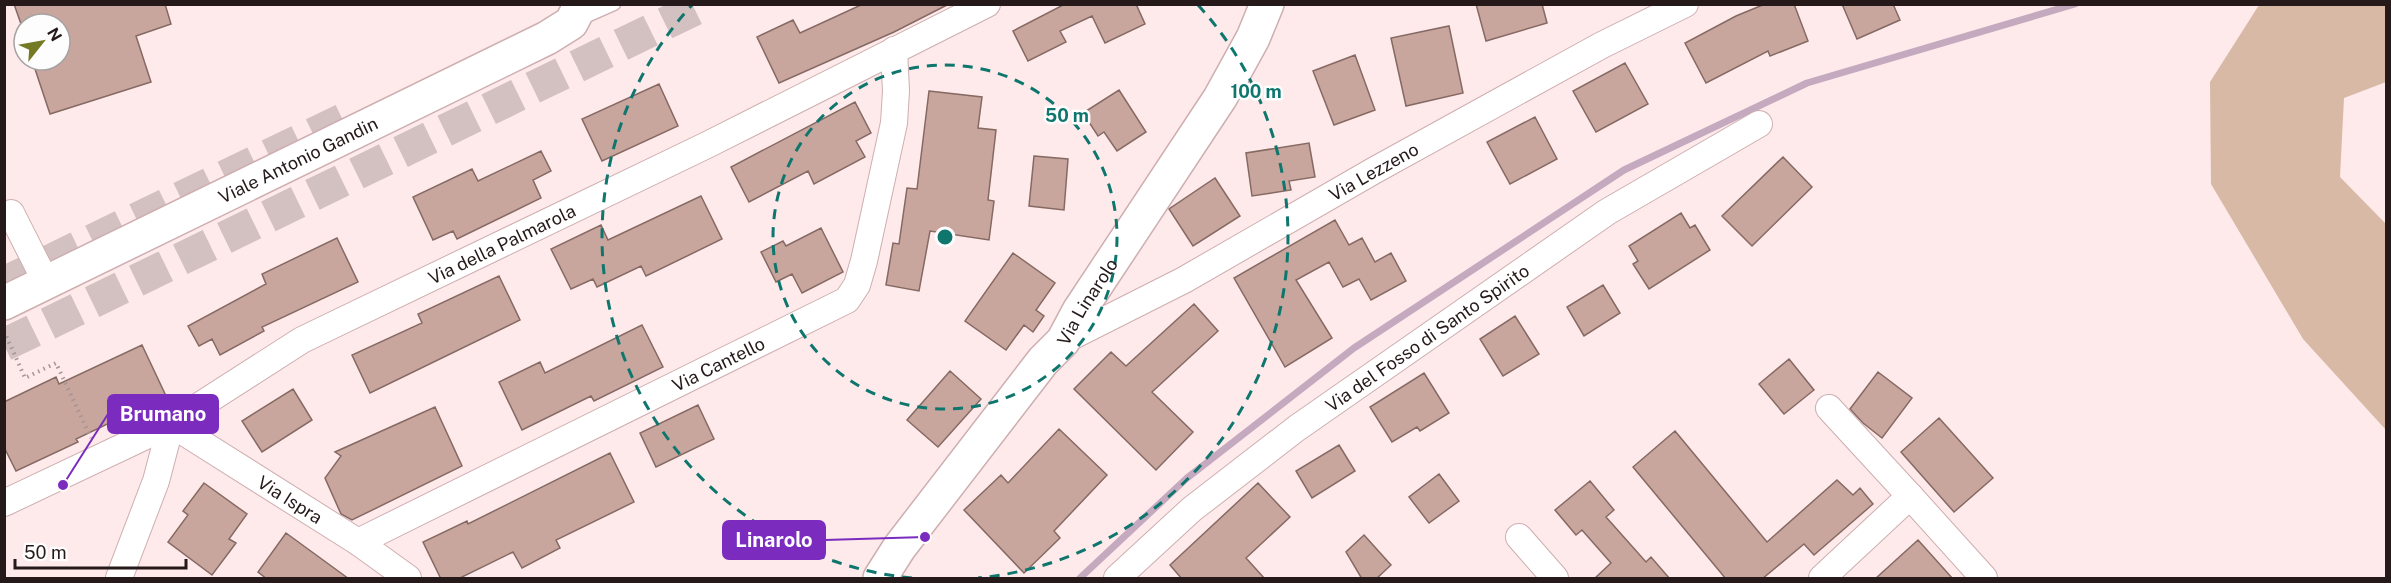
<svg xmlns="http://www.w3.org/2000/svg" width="2391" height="583" viewBox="0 0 2391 583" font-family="'Public Sans',sans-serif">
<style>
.forest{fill:#d7b9a6}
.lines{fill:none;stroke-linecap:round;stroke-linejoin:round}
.stream{stroke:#c5a9bf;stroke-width:7}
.building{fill:#c9a69d;stroke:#856963;stroke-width:1.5}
.highway-tunnel{stroke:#d3c0c1;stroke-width:33;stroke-dasharray:33 16;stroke-linecap:butt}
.lane-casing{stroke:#ceaeb0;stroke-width:15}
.street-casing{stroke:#ceaeb0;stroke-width:28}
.secondary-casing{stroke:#ceaeb0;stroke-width:36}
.path{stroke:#a59495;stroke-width:4;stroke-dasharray:1.5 4.5;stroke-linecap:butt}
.lane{stroke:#fff;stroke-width:12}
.street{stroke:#fff;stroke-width:26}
.secondary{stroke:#fff;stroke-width:33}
.ring{fill:none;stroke:#0f766e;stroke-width:3;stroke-dasharray:10 8}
.labels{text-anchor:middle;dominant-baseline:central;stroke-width:5;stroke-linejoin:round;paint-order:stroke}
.street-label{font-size:18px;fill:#25191a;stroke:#fdfdfd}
.centre{fill:#0f766e;stroke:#fdfdfd;stroke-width:3}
.ring-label{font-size:18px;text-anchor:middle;font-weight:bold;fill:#0f766e;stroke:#fdfdfd;stroke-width:5;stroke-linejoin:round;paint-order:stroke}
.leader{fill:none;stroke:#7b2cbf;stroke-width:2}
.callout-dot{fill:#7b2cbf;stroke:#fdfdfd;stroke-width:2}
.callout{fill:#7b2cbf;stroke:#7b2cbf;stroke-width:2}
.callout-label{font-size:20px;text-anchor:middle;font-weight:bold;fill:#fff}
</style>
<rect width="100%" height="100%" fill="#feeaeb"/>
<path class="forest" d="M 2259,5 L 2386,5 L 2386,82 L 2344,98 L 2340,177 L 2386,224 L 2386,430 L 2303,339 L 2211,184 L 2210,82 Z"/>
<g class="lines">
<path class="stream" d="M 1080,578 L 1187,478 L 1354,348 L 1624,170 L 1807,83 L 2075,4"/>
</g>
<path class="building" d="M 14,4 L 165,4 L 171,24 L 136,36 L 151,82 L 50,114 L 32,60 L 60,60 L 60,24 L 21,24 Z
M 863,4 L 949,4 L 894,32 L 779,83 L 757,37 L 793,20 L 800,33 Z
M 1065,4 L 1136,4 L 1145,24 L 1105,43 L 1092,16 L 1060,31 L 1066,42 L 1028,61 L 1013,31 Z
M 1476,4 L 1542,4 L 1547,23 L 1486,41 Z
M 1765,4 L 1794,4 L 1808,41 L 1770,56 L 1768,51 L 1706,83 L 1685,43 L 1736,16 Z
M 1842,4 L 1893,4 L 1900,20 L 1857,39 Z
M 1449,26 L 1463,93 L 1406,106 L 1391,38 Z
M 1355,55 L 1375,110 L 1334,125 L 1313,71 Z
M 1625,63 L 1648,104 L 1596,132 L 1573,91 Z
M 659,84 L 678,126 L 602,161 L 582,119 Z
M 1119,90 L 1146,132 L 1117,151 L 1104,132 L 1098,136 L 1083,113 Z
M 929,91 L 982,97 L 978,128 L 996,130 L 988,200 L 994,201 L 989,240 L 930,231 L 919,291 L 886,285 L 893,243 L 899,244 L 907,188 L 917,189 Z
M 855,102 L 871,133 L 856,141 L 865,157 L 814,184 L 808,171 L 749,202 L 731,167 Z
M 1535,117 L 1557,159 L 1510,184 L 1487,142 Z
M 1309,143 L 1315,177 L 1289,181 L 1291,190 L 1252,196 L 1246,153 Z
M 541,151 L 551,171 L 533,180 L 541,198 L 457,239 L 453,231 L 433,240 L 413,197 L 472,169 L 478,181 Z
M 1034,156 L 1068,159 L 1064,210 L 1029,206 Z
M 1783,157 L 1812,187 L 1752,246 L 1722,216 Z
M 1215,178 L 1240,216 L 1193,246 L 1169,209 Z
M 701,196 L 722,239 L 646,276 L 641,266 L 597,287 L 593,279 L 571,289 L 551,249 L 601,225 L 608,240 Z
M 1681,213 L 1690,228 L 1695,225 L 1710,250 L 1649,289 L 1633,264 L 1638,261 L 1629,246 Z
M 1335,220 L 1349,245 L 1362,238 L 1375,262 L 1391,253 L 1406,281 L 1371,300 L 1359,279 L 1343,287 L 1329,262 L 1296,280 L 1332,338 L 1285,367 L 1234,278 Z
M 821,228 L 843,272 L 802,293 L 792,274 L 776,282 L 761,252 L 783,241 L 786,246 Z
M 337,238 L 358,282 L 262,327 L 264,331 L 220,355 L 212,339 L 199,346 L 188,326 L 266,284 L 262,274 Z
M 1013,253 L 1055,283 L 1036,310 L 1044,316 L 1033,332 L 1024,325 L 1006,350 L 965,321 Z
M 499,276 L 520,320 L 370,393 L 352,355 L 422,323 L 418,314 Z
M 1603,285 L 1620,313 L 1584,336 L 1567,307 Z
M 1194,304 L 1218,331 L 1152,392 L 1193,432 L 1156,470 L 1074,389 L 1111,352 L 1126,366 Z
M 1515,316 L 1539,354 L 1503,376 L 1480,339 Z
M 642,325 L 663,367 L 594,401 L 591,396 L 522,430 L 499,382 L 540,362 L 545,373 Z
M 142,345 L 166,396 L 76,439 L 78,442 L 16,471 L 4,447 L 4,402 L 56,377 L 59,384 Z
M 1789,359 L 1814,390 L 1784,414 L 1759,384 Z
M 950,371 L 981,399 L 938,447 L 907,420 Z
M 1878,372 L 1912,398 L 1882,438 L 1863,423 L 1850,409 Z
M 1424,373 L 1449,413 L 1420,431 L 1417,427 L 1392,442 L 1370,407 Z
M 293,389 L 312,420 L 262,452 L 242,421 Z
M 698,405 L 714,439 L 656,467 L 640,433 Z
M 435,407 L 462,466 L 352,520 L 341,514 L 325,478 L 341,456 L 335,452 Z
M 1939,418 L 1993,478 L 1954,512 L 1901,452 Z
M 1059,429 L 1107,475 L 1054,531 L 1060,538 L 1024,573 L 964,510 L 1001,475 L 1008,483 Z
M 1675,431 L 1767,542 L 1837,480 L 1853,495 L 1860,488 L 1873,504 L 1814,555 L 1804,544 L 1762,579 L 1726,579 L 1633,467 Z
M 1339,445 L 1355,471 L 1312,498 L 1296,471 Z
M 610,453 L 634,502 L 556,540 L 560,548 L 522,568 L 513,552 L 458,579 L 441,579 L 423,542 L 467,521 L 468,524 Z
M 1439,474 L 1459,501 L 1429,523 L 1409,497 Z
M 1590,481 L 1614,510 L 1606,517 L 1646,562 L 1651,557 L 1670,579 L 1594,579 L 1611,563 L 1582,530 L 1576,535 L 1555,510 Z
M 204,483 L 247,514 L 229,539 L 236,543 L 212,575 L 168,542 L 188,515 L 183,511 Z
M 1258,483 L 1290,517 L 1246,558 L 1265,579 L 1182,579 L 1170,565 Z
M 286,533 L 349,579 L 267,579 L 258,572 Z
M 1364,535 L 1391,565 L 1376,579 L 1362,579 L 1346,552 Z
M 1918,540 L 1953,579 L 1875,579 Z"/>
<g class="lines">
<path class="highway-tunnel" d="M 4,283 L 353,115
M 4,345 L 705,4"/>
<g class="lane-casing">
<path id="lane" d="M 580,19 L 614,4"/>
</g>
<g class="street-casing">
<g id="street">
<path d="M 4,217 L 11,213 L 46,282"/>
<path id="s1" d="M 1063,341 L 1184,280 L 1375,170 L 1602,45 L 1685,4"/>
<path d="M 1829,408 L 1910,496"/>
<path id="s2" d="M 171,424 L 358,542 L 408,578"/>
<path id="s3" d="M 4,503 L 171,424 L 302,340 L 707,145 L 987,4"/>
<path d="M 1519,537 L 1555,578"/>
<path id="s4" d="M 358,542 L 847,300 L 857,285 L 864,261 L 894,123 L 896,91 L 894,50"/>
<path d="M 119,578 L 156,481 L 171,424"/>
<path id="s5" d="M 1117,578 L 1192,509 L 1297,428 L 1607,212 L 1759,124"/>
<path d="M 1822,578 L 1910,496 L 1984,578"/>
</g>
</g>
<g class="secondary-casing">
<g id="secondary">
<path id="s6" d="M 4,303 L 547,38 L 571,23 L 581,4"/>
<path id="s7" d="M 880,578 L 899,548 L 1043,361 L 1063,341 L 1079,311 L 1220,98 L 1253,38 L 1267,4"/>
</g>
</g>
<path class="path" d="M 4,331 L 25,378 L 56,363 L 91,438"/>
<use href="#lane" class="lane"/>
<use href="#street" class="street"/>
<use href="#secondary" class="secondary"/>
</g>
<g class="ring">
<circle cx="945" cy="237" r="172"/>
<path d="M912 578A343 343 0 0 1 692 5M1198 5A343 343 0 0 1 978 578"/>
</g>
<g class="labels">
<g class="street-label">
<text stroke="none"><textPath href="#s6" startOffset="327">Viale Antonio Gandin</textPath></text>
<text stroke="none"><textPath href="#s1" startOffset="354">Via Lezzeno</textPath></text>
<text stroke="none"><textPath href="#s3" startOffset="562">Via della Palmarola</textPath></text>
<text stroke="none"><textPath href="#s7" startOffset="346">Via Linarolo</textPath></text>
<text stroke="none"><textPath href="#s5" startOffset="393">Via del Fosso di Santo Spirito</textPath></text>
<text stroke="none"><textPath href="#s4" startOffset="402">Via Cantello</textPath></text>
<text stroke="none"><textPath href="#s2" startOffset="141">Via Ispra</textPath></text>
</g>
</g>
<circle cx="945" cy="237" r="9" class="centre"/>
<g class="ring-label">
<text x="1256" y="98">100 m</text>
<text x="1067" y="122">50 m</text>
</g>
<path class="leader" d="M63 485L108 414M925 537L825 540"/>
<g class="callout-dot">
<circle cx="63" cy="485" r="6"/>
<circle cx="925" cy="537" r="6"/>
</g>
<g class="callout">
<rect x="108" y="395" width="110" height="38" rx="6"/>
<rect x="723" y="521" width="102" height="38" rx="6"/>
</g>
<g class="callout-label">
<text x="163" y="421">Brumano</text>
<text x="774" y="547">Linarolo</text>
</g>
<rect width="2391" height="583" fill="none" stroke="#25191a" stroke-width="12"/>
<g transform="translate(42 42) rotate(59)"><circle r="28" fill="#fdfdfd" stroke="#a7a2a2" stroke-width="1.5"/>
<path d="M0-4.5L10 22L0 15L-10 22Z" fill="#747923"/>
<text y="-9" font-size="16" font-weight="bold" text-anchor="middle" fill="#25191a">N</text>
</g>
<path d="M15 559v9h171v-9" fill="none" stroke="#25191a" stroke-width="3"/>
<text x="24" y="559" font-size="18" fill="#25191a" stroke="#fdfdfd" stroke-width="4.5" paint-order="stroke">50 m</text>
</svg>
